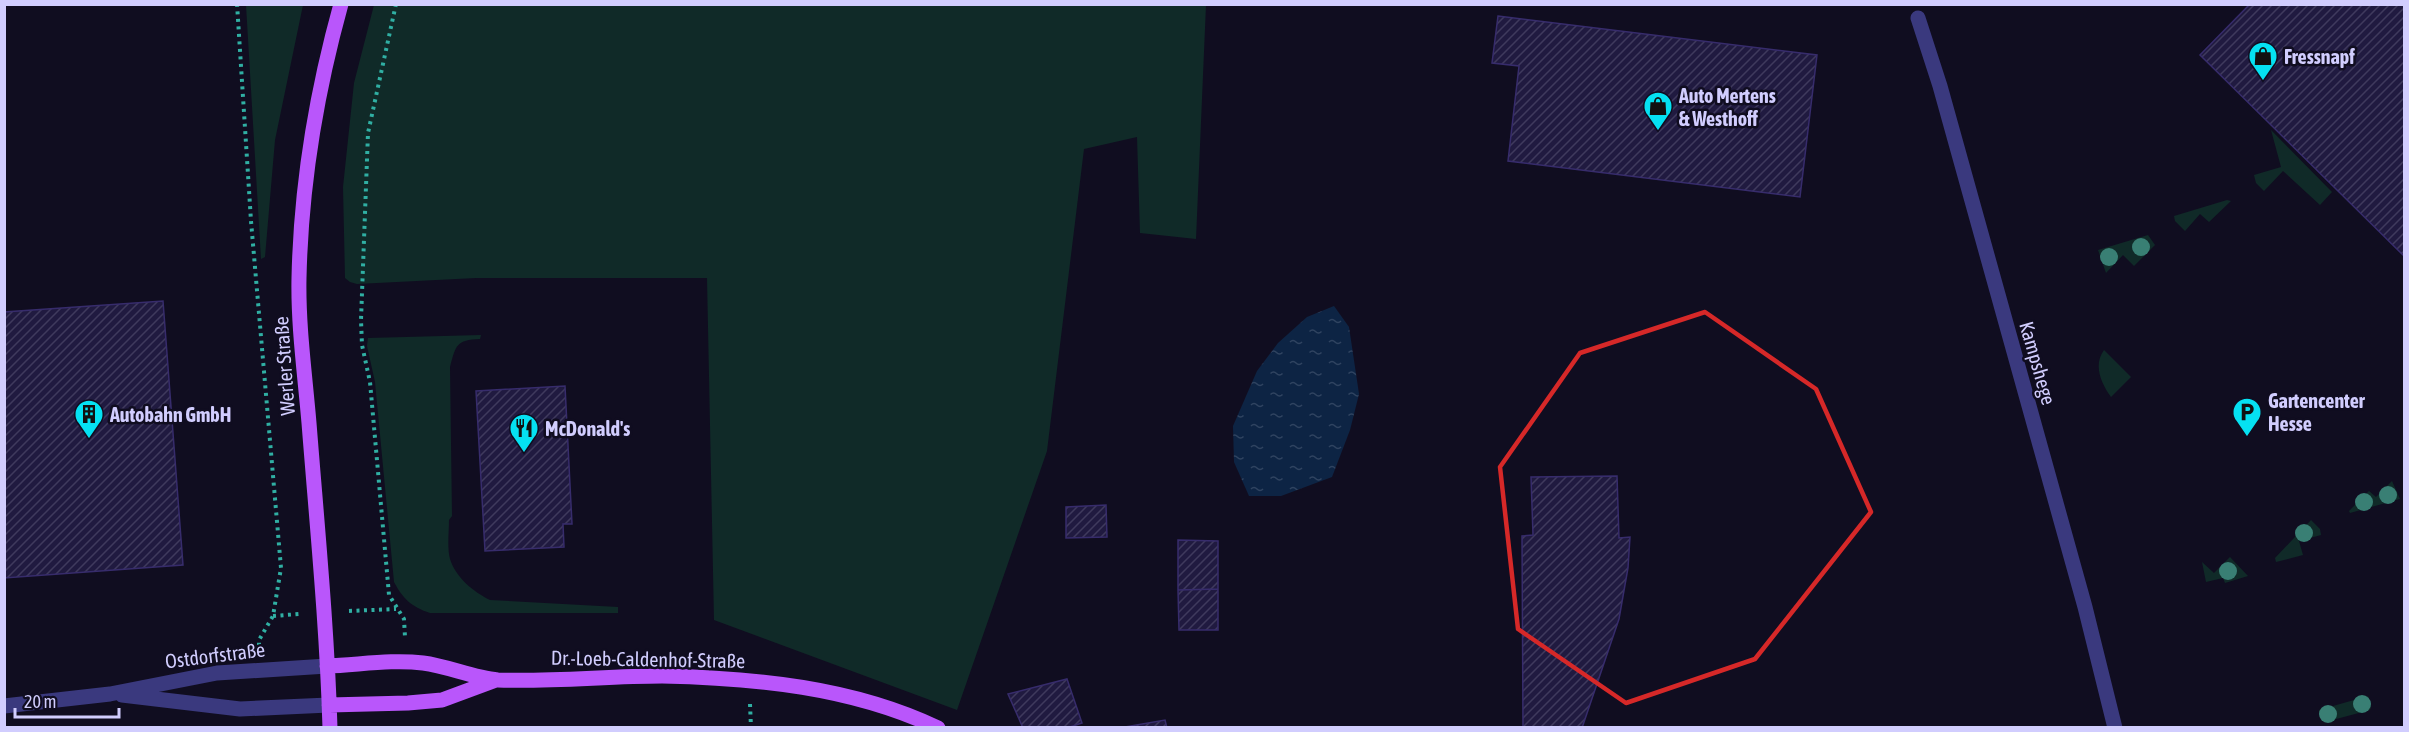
<svg xmlns="http://www.w3.org/2000/svg" width="2409" height="732" viewBox="0 0 2409 732" font-family="'Asap Condensed',sans-serif">
<style>
.grass{fill:#102a28}
.water{fill:url(#water-ripples)}
.building{fill:url(#building-hatch);stroke:#372c6c;stroke-width:1.5}
.lines{fill:none;stroke-linecap:round;stroke-linejoin:round}
.path{stroke:#30afa3;stroke-width:4;stroke-dasharray:3 4.5;stroke-linecap:butt}
.minor{stroke:#3a397e;stroke-width:15}
.major{stroke:#b956fb;stroke-width:15}
.tree{fill:#397f74}
.marked{fill:none;stroke:#d62828;stroke-width:4.5;stroke-linejoin:round}
.labels{text-anchor:middle;dominant-baseline:central;stroke-width:5;stroke-linejoin:round;paint-order:stroke}
.poi-label{font-size:20px;font-weight:bold;fill:#d1cdfe;stroke:#100d20;text-anchor:start}
.street-label{font-size:20px;fill:#d1cdfe;stroke:#100d20}
</style>
<defs>
<pattern id="water-ripples" width="26" height="14" patternUnits="userSpaceOnUse" patternTransform="scale(1.5)"><rect width="26" height="14" fill="#0d2444"/><path d="M2 4q2-2 4 0t4 0M15 11q2-2 4 0t4 0" fill="none" stroke="#2f4360"/></pattern>
<pattern id="building-hatch" width="6" height="6" patternUnits="userSpaceOnUse" patternTransform="scale(1.5)"><rect width="6" height="6" fill="#201a40"/><path d="M-1 1l2-2M0 6l6-6M5 7l2-2" fill="none" stroke="#3f3a5d"/></pattern>
</defs>
<rect width="100%" height="100%" fill="#100d20"/>
<path class="grass" d="M 246,5 L 303,5 L 275,140 L 265,257 L 261,259 Z
M 374,5 L 1206,5 L 1196,239 L 1140,233 L 1137,137 L 1084,149 L 1047,451 L 957,710 L 714,620 L 707,278 L 476,278 L 357,284 L 350,282 L 345,278 L 343,187 L 354,83 Z
M 2271,130 L 2332,192 L 2320,205 L 2283,171 L 2264,191 L 2256,183 L 2254,175 L 2281,167 Z
M 2227,200 L 2231,201 L 2209,222 L 2200,214 L 2185,231 L 2175,221 L 2174,216 Z
M 2148,235 L 2155,245 L 2134,266 L 2123,255 L 2106,273 L 2098,250 Z
M 481,335 L 480,339 C 456,340 456,345 450,367 L 452,516 L 449,520 C 449,532 447,548 450,559 C 456,578 474,592 490,600 L 618,607 L 618,613 L 430,613 C 412,607 403,599 394,582 L 375,382 L 367,346 L 368,338 Z
M 2104,350 L 2131,377 L 2111,397 C 2101,383 2093,365 2104,350 Z
M 2392,481 L 2400,499 L 2350,513 L 2349,511 L 2369,491 L 2376,497 Z
M 2311,520 L 2320,529 L 2321,535 L 2299,541 L 2303,555 L 2276,562 L 2275,558 Z
M 2230,557 L 2248,576 L 2225,583 L 2223,578 L 2206,582 L 2202,562 L 2214,573 Z
M 2368,696 L 2371,707 L 2370,710 L 2325,722 L 2323,721 L 2319,710 Z"/>
<path class="water" d="M 1334,306 L 1349,327 L 1359,394 L 1350,430 L 1332,477 L 1281,496 L 1249,496 L 1234,462 L 1233,426 L 1257,371 L 1278,343 L 1307,317 Z"/>
<path class="building" d="M 2250,4 L 2404,4 L 2404,256 L 2200,55 Z
M 1498,16 L 1817,55 L 1800,197 L 1508,161 L 1519,66 L 1492,63 Z
M 163,301 L 183,565 L 4,578 L 4,312 Z
M 565,386 L 572,524 L 563,524 L 564,547 L 485,551 L 476,391 Z
M 1617,476 L 1619,538 L 1630,537 L 1628,568 L 1619,619 L 1582,728 L 1523,728 L 1522,536 L 1533,535 L 1531,477 Z
M 1106,505 L 1107,537 L 1066,538 L 1066,507 Z
M 1178,540 L 1218,541 L 1218,589 L 1178,590 Z
M 1218,589 L 1218,630 L 1179,630 L 1178,590 Z
M 1067,679 L 1082,723 L 1067,728 L 1023,728 L 1008,694 Z
M 1165,720 L 1167,728 L 1119,728 Z"/>
<g class="lines">
<path class="path" d="M 237,4 L 251,221 L 281,568 L 273,616 L 259,640 L 259,646
M 396,4 L 368,133 L 361,320 L 362,345 L 370,382 L 389,595 L 404,619 L 405,637
M 349,611 L 396,609
M 273,616 L 299,614
M 750,704 L 751,728
M 505,728 L 625,728"/>
<path class="minor" d="M 1918,18 L 1940,86 L 2085,607 L 2115,728
M 122,695 L 240,709 L 329,705
M 4,706 L 110,694 L 217,673 L 327,666"/>
<path class="major" d="M 327,666 C 358,665 392,659 423,663 C 448,666 473,678 498,680 C 553,682 608,676 662,676 C 755,678 852,687 938,728
M 329,705 L 408,703 L 442,700 L 496,680
M 330,728 C 327,626 317,525 309,423 C 305,375 298,326 299,278 C 301,185 316,94 341,4"/>
</g>
<g class="tree">
<circle cx="2141" cy="247" r="9"/>
<circle cx="2109" cy="257" r="9"/>
<circle cx="2388" cy="495" r="9"/>
<circle cx="2364" cy="502" r="9"/>
<circle cx="2304" cy="533" r="9"/>
<circle cx="2228" cy="571" r="9"/>
<circle cx="2362" cy="704" r="9"/>
<circle cx="2328" cy="714" r="9"/>
</g>
<path class="marked" d="M 1705,312 L 1816,389 L 1871,512 L 1755,659 L 1626,703 L 1518,629 L 1500,467 L 1580,353 Z"/>
<defs>
<g id="shop-pin" transform="scale(1.5)"><path d="M0 17L-7.5 6A9.5 9.5 0 1 1 7.5 6Z" fill="#05e1f2" stroke="#100d20"/><path d="M-5-2.5h2.3a2.7 3.5 0 0 1 5.4 0H5L5.5 6h-11ZM-1.5-2.5h3a1.5 2.3 0 0 0-3 0Z" fill="#111"/></g>
<g id="parking-pin" transform="scale(1.5)"><path d="M0 17L-7.5 6A9.5 9.5 0 1 1 7.5 6Z" fill="#05e1f2" stroke="#100d20"/><path d="M-3.5-5.5H1a3.5 3.5 0 0 1 0 7H-1V5.5H-3.5ZM-1-3.4V-.6H.8a1.4 1.4 0 0 0 0-2.8Z" fill="#111"/></g>
<g id="building-pin" transform="scale(1.5)"><path d="M0 17L-7.5 6A9.5 9.5 0 1 1 7.5 6Z" fill="#05e1f2" stroke="#100d20"/><path d="M-4-6H4V6H1V3H-1V6H-4ZM-2.5-4.3h1.7v1.8h-1.7ZM.8-4.3h1.7v1.8H.8ZM-2.5-1h1.7V.8h-1.7ZM.8-1h1.7V.8H.8Z" fill="#111"/></g>
<g id="restaurant-pin" transform="scale(1.5)"><path d="M0 17L-7.5 6A9.5 9.5 0 1 1 7.5 6Z" fill="#05e1f2" stroke="#100d20"/><path d="M-5-6h1v4h1v-4h1v4h1v-4h1v5L-1.5 .5V6h-2V.5L-5-1ZM5-6V6H3V1.5H1.5Q1.5-4 5-6Z" fill="#111"/></g>
</defs>
<g fill-rule="evenodd">
<use href="#shop-pin" x="2263" y="56"/>
<use href="#shop-pin" x="1658" y="106"/>
<use href="#parking-pin" x="2247" y="412"/>
<use href="#building-pin" x="89" y="414"/>
<use href="#restaurant-pin" x="524" y="428"/>
</g>
<g class="labels">
<g class="poi-label">
<text x="2284" y="56">Fressnapf</text>
<text x="1679" y="95">Auto Mertens<tspan x="1679" dy="23">&amp; Westhoff</tspan></text>
<text x="2268" y="400">Gartencenter<tspan x="2268" dy="23">Hesse</tspan></text>
<text x="110" y="414">Autobahn GmbH</text>
<text x="545" y="428">McDonald's</text>
</g>
<g class="street-label">
<text transform="translate(2038 363) rotate(74)">Kampshege</text>
<text transform="translate(284 366) rotate(-94)">Werler Straße</text>
<text transform="translate(215 655) rotate(-7)">Ostdorfstraße</text>
<text transform="translate(648 659) rotate(1)">Dr.-Loeb-Caldenhof-Straße</text>
</g>
</g>
<rect width="2409" height="732" fill="none" stroke="#d1cdfe" stroke-width="12"/>
<path d="M15 708v9h104v-9" fill="none" stroke="#d1cdfe" stroke-width="3"/>
<text x="24" y="708" font-size="18" fill="#d1cdfe" stroke="#100d20" stroke-width="4.5" paint-order="stroke">20 m</text>
</svg>
